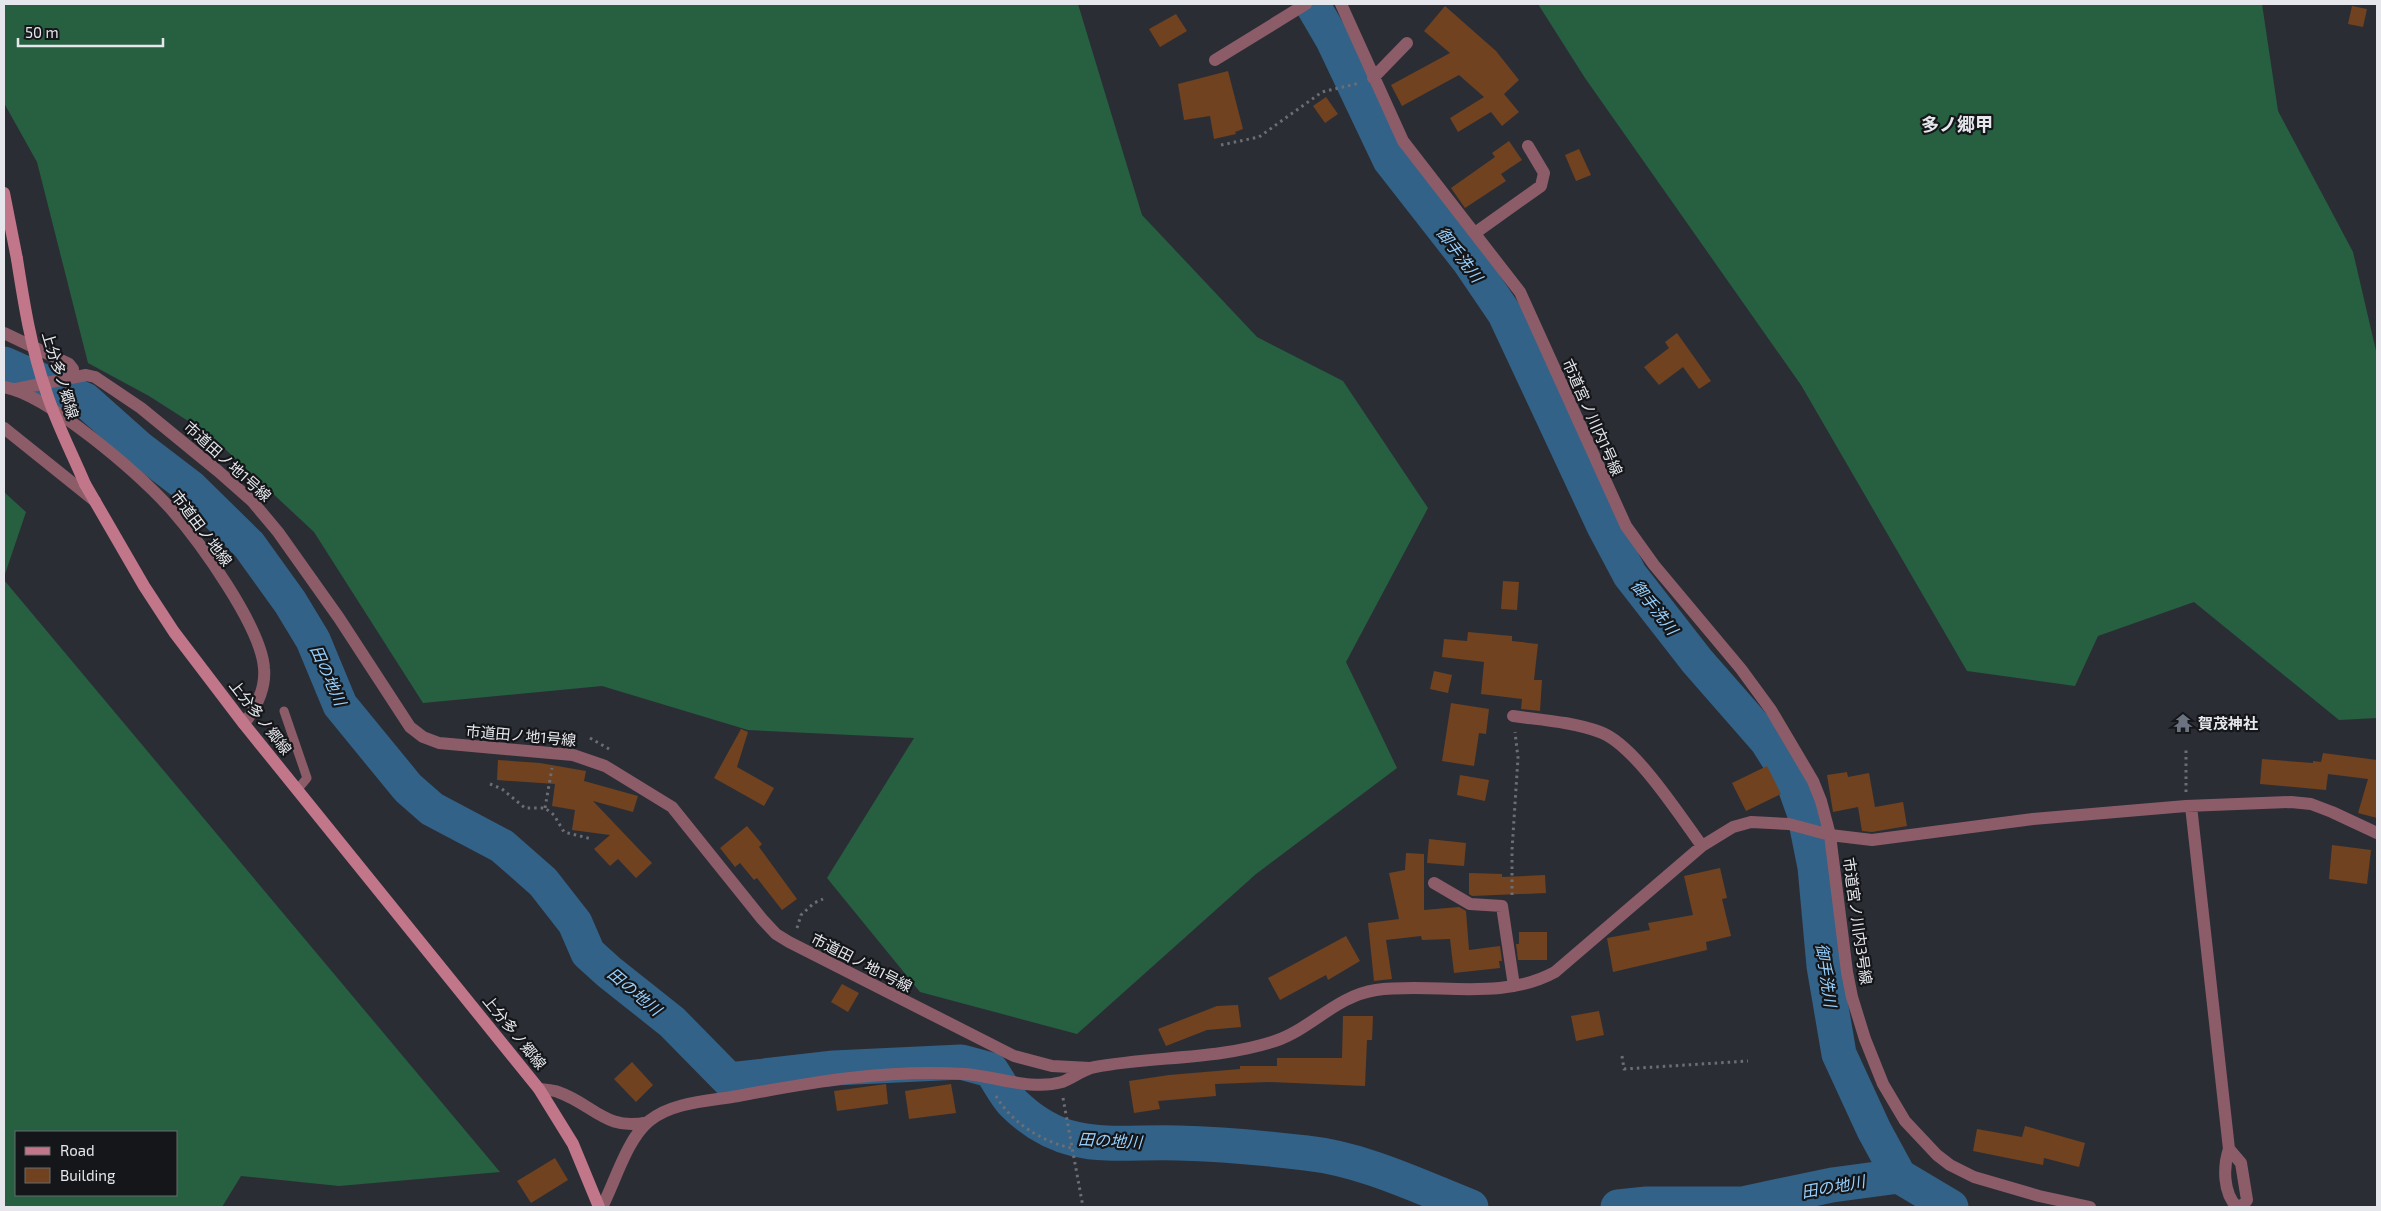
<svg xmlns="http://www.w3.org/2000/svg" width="2381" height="1211" viewBox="0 0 2381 1211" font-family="'Exo 2','Noto Sans JP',sans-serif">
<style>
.forest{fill:#266040;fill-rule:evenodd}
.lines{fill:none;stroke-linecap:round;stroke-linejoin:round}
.river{stroke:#326287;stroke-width:35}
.building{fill:#704220}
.path{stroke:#6c6e75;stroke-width:3;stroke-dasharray:2.5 4;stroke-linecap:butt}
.lane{stroke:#8c5d68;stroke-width:9}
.street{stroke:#8c5d68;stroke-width:12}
.secondary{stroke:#c17689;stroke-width:12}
.secondary-bridge{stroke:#c17689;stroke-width:12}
.labels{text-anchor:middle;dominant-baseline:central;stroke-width:4.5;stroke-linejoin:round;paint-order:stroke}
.street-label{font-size:15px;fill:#e5e7ec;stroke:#141619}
.poi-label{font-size:15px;font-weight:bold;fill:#e5e7ec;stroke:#141619;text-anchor:start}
.water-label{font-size:16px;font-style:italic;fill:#97d0fe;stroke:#141619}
.quarter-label{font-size:18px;font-weight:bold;fill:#e5e7ec;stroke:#141619}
</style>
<rect width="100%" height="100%" fill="#2b2d35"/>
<path class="forest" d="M 4,4 L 1078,4 L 1142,215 L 1257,337 L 1343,381 L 1428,508 L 1346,662 L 1397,768 L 1256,874 L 1077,1034 L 920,992 L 827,878 L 914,738 L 748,730 L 602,686 L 423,703 L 314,532 L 210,435 L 149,396 L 88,363 L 37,162 L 4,103 Z
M 1538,4 L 2262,4 L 2278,111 L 2353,252 L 2377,355 L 2377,718 L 2339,720 L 2194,602 L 2098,636 L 2075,686 L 1967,671 L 1801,385 L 1585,78 Z
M 4,492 L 26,512 L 4,577 Z
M 4,580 L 500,1172 L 339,1186 L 241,1176 L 222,1207 L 4,1207 ZM 16,1132 L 176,1132 L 176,1195 L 16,1195 Z"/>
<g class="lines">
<path class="river" d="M 1312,4 L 1333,40 L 1390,160 L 1469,261 L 1505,314 L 1604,526 L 1630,575 L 1697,661 L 1767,741 L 1794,784 L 1804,812 L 1815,867 L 1824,966 L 1839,1054 L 1874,1130 L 1899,1176 L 1951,1207
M 4,364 L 85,400 L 140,449 L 191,488 L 249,545 L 290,602 L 313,640 L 340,705 L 408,788 L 432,809 L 502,846 L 543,882 L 575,923 L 588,953 L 609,972 L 672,1022 L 729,1080 L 834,1068 L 961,1062 L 991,1070 C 998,1080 1005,1095 1014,1104 C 1066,1155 1113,1141 1178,1143 C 1220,1144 1264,1148 1306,1153 C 1363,1159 1418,1186 1471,1207
M 1618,1207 L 1647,1204 L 1742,1204 L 1832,1185 L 1899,1176"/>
</g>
<path class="building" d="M 1445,6 L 1496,51 L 1519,80 L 1504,94 L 1519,112 L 1502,126 L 1491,112 L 1458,132 L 1450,118 L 1484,97 L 1459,75 L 1402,106 L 1391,85 L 1450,53 L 1424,31 Z
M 2352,6 L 2367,9 L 2363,27 L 2348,24 Z
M 1176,14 L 1187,31 L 1160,47 L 1149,29 Z
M 1228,71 L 1243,129 L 1235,132 L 1236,134 L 1214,139 L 1210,116 L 1184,120 L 1178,84 Z
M 1326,97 L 1338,114 L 1325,123 L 1313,106 Z
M 1509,141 L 1522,160 L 1501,174 L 1506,181 L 1465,208 L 1451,188 L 1495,157 L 1492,153 Z
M 1579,149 L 1591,175 L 1576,181 L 1565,155 Z
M 1677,333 L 1711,381 L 1699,389 L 1683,367 L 1659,385 L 1644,367 L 1669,348 L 1665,342 Z
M 1503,581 L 1519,582 L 1517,610 L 1501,609 Z
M 1468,632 L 1512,636 L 1512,641 L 1538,644 L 1534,680 L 1542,680 L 1540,711 L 1521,709 L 1522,699 L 1481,694 L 1484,662 L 1442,657 L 1444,639 L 1467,641 Z
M 1434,671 L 1452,675 L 1448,693 L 1430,689 Z
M 1451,703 L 1489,709 L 1486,734 L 1479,733 L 1474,766 L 1442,761 Z
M 741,729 L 748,732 L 737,767 L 774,788 L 764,806 L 714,778 Z
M 2323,753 L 2377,760 L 2377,818 L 2358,813 L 2368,779 L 2328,774 L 2326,790 L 2260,784 L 2262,759 L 2313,763 L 2313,761 L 2321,762 Z
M 498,760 L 540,763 L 586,771 L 584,781 L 638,796 L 633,812 L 593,801 L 652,863 L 636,878 L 618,859 L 610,866 L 594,849 L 610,835 L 572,830 L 575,810 L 552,806 L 555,784 L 497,780 Z
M 1767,766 L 1781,794 L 1746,811 L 1732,783 Z
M 1847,772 L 1848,777 L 1869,773 L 1875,807 L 1903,802 L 1907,826 L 1872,832 L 1862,831 L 1858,807 L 1833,812 L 1827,775 Z
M 1460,775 L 1489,780 L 1485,801 L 1457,795 Z
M 747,826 L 762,844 L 759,847 L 797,899 L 782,910 L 757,878 L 754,880 L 740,863 L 735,867 L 720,848 Z
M 1429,839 L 1466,843 L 1464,866 L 1427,863 Z
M 2332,845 L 2371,850 L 2367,884 L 2329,879 Z
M 1406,853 L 1424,854 L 1424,910 L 1459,907 L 1466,911 L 1469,950 L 1500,946 L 1502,961 L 1499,961 L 1500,968 L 1454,973 L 1450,939 L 1422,940 L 1421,936 L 1386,940 L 1392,979 L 1374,981 L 1368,923 L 1399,919 L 1389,873 L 1405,870 Z
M 1720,868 L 1727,898 L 1722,899 L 1731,936 L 1706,942 L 1707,950 L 1613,972 L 1607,938 L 1650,930 L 1648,923 L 1693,915 L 1684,876 Z
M 1469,873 L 1502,874 L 1502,877 L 1545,875 L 1546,893 L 1472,896 L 1469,894 Z
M 1519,932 L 1547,932 L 1547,960 L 1518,960 L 1516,944 L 1519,944 Z
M 1346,936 L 1360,961 L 1328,980 L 1326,975 L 1280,1000 L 1268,978 Z
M 842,984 L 859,993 L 848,1012 L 831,1002 Z
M 1238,1005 L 1241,1027 L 1207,1030 L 1166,1046 L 1158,1029 L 1217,1006 Z
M 1599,1011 L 1604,1035 L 1576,1041 L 1571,1016 Z
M 1343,1016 L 1373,1016 L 1372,1040 L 1367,1040 L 1365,1086 L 1268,1082 L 1215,1084 L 1216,1096 L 1158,1101 L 1160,1109 L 1134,1113 L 1129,1081 L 1169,1075 L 1240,1069 L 1240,1066 L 1277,1066 L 1277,1058 L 1342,1058 Z
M 632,1062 L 653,1085 L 636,1102 L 614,1079 Z
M 886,1084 L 888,1104 L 837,1111 L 834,1091 Z
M 951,1084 L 956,1113 L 909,1119 L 905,1091 Z
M 2025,1126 L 2085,1143 L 2079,1167 L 2044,1158 L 2043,1165 L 1973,1151 L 1977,1129 L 2022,1137 Z
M 555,1158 L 568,1180 L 531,1203 L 517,1181 Z"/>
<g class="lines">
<path class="path" d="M 1221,145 L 1259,137 L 1322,92 L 1360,83
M 590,738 L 609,749
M 490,784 L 502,789 L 525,808 L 545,808 L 554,815 L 564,832 L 592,839
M 2186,792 L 2186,748
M 545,808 L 552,768
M 1512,895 L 1512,850 L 1518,758 L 1515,732
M 797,928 L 801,915 L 814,903 L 823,899
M 1622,1056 L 1624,1069 L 1748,1061
M 996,1096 C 1012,1123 1041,1141 1071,1148
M 1063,1098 L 1083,1207"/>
<path class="lane" d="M 284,711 L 307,778 L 297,790"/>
<path class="street" d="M 1341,4 L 1403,141 L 1520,292 L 1626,526 L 1654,565 L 1741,669 L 1771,710 L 1813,781 L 1821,801 L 1830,835 L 1847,972 L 1852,997 L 1865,1039 L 1883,1084 L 1905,1121 L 1937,1155 L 1950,1165 L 1974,1177 L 2039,1196 L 2090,1207
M 1215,60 L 1306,4
M 1373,78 L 1407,43
M 1475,233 L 1541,186 L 1544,173 L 1528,146
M 4,333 L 69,364 L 73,369 L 72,378
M 4,387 C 49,395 139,474 171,509 C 199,541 261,626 264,668 C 266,689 256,708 244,724
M 16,389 L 86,375 L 95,377 L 141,408 L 218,471 L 252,501 L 278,532 L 339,618 L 410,727 L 423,737 L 439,743 L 573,755 L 605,766 L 672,807 L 762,919 L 776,934 L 789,942 L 1014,1056 L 1052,1066 L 1090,1068
M 4,428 L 95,501
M 1513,716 C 1542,720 1573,722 1600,732 C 1634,744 1680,816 1702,846
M 2191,806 L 2229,1149 C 2223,1167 2223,1193 2237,1207
M 1434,883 L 1470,904 L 1502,906 L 1514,986
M 539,1089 C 545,1090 553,1090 558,1092 C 593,1104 606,1132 648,1122
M 2229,1149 L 2241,1163 L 2247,1200 L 2241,1207
M 602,1207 C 615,1182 627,1139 649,1121 C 672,1102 709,1101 738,1096 C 812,1082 888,1069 964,1074 C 996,1076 1030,1091 1062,1082 C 1073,1078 1083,1069 1095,1067 C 1154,1056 1217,1060 1275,1041 C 1311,1029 1336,996 1376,990 C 1435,982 1500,1002 1555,972 L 1702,846 L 1733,827 L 1751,822 L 1789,824 L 1830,835 L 1872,840 L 2033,819 L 2186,806 L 2291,802 L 2311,804 L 2332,812 L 2377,833"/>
<path class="secondary" d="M 4,193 L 17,259
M 85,484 L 144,586 L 174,632 L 244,724 L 539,1089 L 573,1144 L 599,1207"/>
<path class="secondary-bridge" d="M 17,259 C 24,304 31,348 46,391 C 56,423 72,453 85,484"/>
</g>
<defs>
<g id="temple-bare" transform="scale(1.5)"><path d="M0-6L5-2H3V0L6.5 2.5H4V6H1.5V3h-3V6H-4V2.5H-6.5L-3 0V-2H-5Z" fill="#6b7280" stroke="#141619" stroke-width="2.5" paint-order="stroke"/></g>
</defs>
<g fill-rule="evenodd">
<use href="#temple-bare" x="2183" y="723"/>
</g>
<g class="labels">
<g class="street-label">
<text transform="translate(61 375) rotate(73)">上分多ノ郷線</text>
<text transform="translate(1593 417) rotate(66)">市道宮ノ川内1号線</text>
<text transform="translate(228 461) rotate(42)">市道田ノ地1号線</text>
<text transform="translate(202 528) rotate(53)">市道田ノ地線</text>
<text transform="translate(261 717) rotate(52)">上分多ノ郷線</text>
<text transform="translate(521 735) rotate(5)">市道田ノ地1号線</text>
<text transform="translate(1858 921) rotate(82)">市道宮ノ川内3号線</text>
<text transform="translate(862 962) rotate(27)">市道田ノ地1号線</text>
<text transform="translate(515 1032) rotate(51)">上分多ノ郷線</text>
</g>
<g class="poi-label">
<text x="2198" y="723">賀茂神社</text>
</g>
<g class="water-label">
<text transform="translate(1460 254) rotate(53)">御手洗川</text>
<text transform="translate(1655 607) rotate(52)">御手洗川</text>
<text transform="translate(329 675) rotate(66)">田の地川</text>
<text transform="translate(1827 975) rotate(82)">御手洗川</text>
<text transform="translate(635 991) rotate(40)">田の地川</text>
<text transform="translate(1110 1140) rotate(3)">田の地川</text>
<text transform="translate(1833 1186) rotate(-10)">田の地川</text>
</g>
<g class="quarter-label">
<text x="1957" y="124">多ノ郷甲</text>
</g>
</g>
<rect width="2381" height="1211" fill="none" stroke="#e5e7ec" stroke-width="10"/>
<rect x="15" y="1131" width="162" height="65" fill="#141619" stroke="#686a6d"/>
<rect x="25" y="1147" width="25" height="8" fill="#c17689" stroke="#686a6d"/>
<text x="60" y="1156" font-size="15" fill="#e5e7ec">Road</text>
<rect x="25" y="1168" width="25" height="15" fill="#704220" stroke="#686a6d"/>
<text x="60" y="1181" font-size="15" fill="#e5e7ec">Building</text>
<path d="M18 38v8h145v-8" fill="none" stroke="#e5e7ec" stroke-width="2.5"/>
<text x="25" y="38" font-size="15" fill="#e5e7ec" stroke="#141619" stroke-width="4" paint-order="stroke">50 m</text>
</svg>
